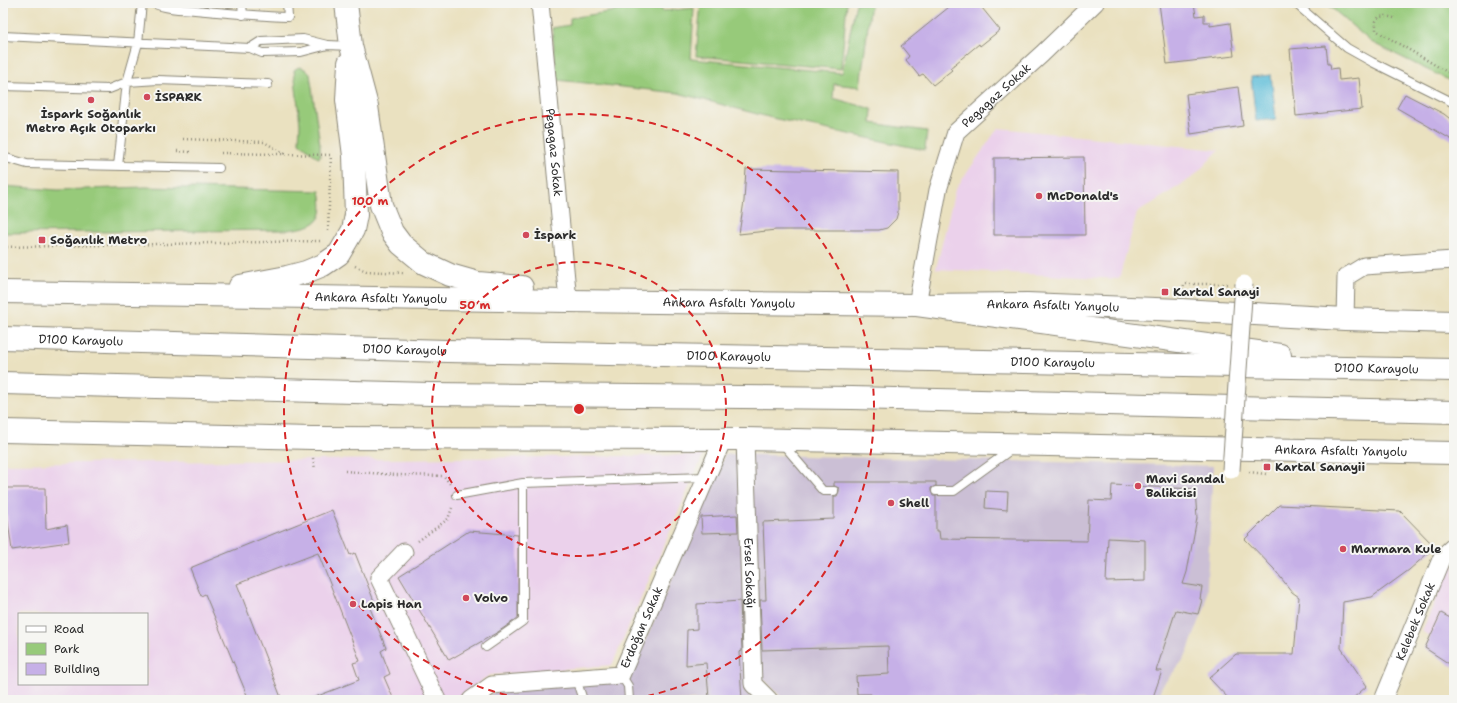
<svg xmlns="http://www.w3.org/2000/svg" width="1457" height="703" viewBox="0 0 1457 703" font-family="'Shantell Sans',sans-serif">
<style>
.built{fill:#ebd1eb;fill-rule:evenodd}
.industrial{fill:#cbbfd5}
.green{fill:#97ca7a;stroke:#617a52}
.water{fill:#59bbd8;stroke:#427382}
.building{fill:#c6b0e7;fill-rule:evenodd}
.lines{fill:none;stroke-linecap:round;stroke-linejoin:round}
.lane-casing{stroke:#8a8676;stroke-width:10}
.street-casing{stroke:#8a8676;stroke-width:19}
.secondary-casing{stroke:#8a8676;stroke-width:24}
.highway-casing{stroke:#8a8676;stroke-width:24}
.path{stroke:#8a8676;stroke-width:2.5;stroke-dasharray:1 3;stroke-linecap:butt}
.lane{stroke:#fff;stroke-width:8}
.street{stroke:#fff;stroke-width:17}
.secondary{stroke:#fff;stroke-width:22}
.highway{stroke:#fff;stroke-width:22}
.street-bridge-casing{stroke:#8a8676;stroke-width:19;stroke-linecap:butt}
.street-bridge{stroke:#fff;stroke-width:17}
.ring{fill:none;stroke:#d62828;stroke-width:2;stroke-dasharray:7 5}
.poi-dot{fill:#d1495b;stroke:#f6f6f2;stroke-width:1.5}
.labels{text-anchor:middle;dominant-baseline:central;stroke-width:4;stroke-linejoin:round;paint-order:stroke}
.street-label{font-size:12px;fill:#2b2b2b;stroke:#f6f6f2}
.poi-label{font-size:12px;font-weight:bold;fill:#2b2b2b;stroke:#f6f6f2;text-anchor:start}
.centre{fill:#d62828;stroke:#f6f6f2;stroke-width:2}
.ring-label{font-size:12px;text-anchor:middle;font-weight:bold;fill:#d62828;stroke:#f6f6f2;stroke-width:4;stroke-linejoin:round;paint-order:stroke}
</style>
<rect width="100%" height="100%" fill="#f6f6f2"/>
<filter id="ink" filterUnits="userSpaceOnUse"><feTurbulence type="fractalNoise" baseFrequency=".025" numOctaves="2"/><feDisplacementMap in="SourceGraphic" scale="8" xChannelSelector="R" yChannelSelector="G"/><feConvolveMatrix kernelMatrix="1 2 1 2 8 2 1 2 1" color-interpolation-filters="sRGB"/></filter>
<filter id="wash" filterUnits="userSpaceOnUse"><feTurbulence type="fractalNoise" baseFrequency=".012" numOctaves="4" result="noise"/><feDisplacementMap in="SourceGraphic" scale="16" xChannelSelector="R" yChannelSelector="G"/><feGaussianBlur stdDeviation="0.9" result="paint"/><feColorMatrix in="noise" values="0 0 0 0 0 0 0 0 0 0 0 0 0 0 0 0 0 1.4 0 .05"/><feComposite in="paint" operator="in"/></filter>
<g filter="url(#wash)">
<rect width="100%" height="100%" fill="#eae1c0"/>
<path class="built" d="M 998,128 L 1219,150 L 1193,177 L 1137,213 L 1119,279 L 936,269 L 955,190 Z
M 703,455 L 612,665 L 490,675 L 453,700 L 3,700 L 3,464 ZM 19,614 L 147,614 L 147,684 L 19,684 Z
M 1454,564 L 1454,654 L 1422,631 L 1450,568 Z"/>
<path class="industrial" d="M 725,454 L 1213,466 L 1206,604 L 1185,658 L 1162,686 L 1157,700 L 784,700 L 764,679 L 748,693 L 755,700 L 481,700 L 495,691 L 628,681 Z"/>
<path class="green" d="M 701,3 L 847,3 L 841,69 L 696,56 Z
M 856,3 L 871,3 L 860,87 L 834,84 L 833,98 L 872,109 L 871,123 L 927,131 L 925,150 L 772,118 L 678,93 L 557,80 L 552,28 L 570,25 L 570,18 L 660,4 L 662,11 L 694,8 L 691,59 L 842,73 Z
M 1326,3 L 1454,3 L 1454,83 L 1371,42 Z
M 300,67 L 305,69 L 310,74 L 320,145 L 320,157 L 318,158 L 299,142 L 300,124 L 294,70 L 297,68 Z
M 3,186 L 58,190 L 145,187 L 320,191 C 326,222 317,226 288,230 L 3,233 Z"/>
<path class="water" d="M 1271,75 L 1276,119 L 1256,121 L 1251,77 Z"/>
<g id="blocks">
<path class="building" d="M 954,3 L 978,3 L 1000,30 L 980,46 L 979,44 L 950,68 L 952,70 L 933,85 L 923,74 L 919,76 L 906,60 L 909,56 L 901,46 Z
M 1159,3 L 1194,3 L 1196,16 L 1204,15 L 1204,22 L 1210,22 L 1210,26 L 1230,23 L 1234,56 L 1167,64 Z
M 1326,46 L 1328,64 L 1330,64 L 1331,69 L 1338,68 L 1339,80 L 1359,78 L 1362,109 L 1296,116 L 1290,49 Z
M 1238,87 L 1243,126 L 1191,134 L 1186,94 Z
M 1405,94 L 1444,114 L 1454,122 L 1454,141 L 1397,108 Z
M 1084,157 L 1085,235 L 994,235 L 994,158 Z
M 746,169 L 898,172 L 898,212 L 896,219 L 887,228 L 879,230 L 776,230 L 739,234 L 744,201 Z
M 834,482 L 936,482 L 936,486 L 931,488 L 931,491 L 933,496 L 936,496 L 936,531 L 939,531 L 940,539 L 1087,541 L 1089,500 L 1111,501 L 1112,485 L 1195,489 L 1197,518 L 1187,572 L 1183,584 L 1202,587 L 1200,599 L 1202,600 L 1198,614 L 1176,610 L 1156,671 L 1162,671 L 1152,700 L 872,700 L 871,694 L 857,694 L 856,676 L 889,674 L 888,646 L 762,650 L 760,600 L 766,600 L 763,522 L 834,519 L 834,496 L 837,496 L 839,491 L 839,488 L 834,486 ZM 1108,538 L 1145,540 L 1145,581 L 1106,582 Z
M 3,488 L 45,488 L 46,529 L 67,525 L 69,542 L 12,550 L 7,515 L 3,515 Z
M 986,491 L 1008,492 L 1007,510 L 985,508 Z
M 1279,505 L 1400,511 L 1435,547 L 1409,570 L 1372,597 L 1343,602 L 1341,648 L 1367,686 L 1351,700 L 1230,700 L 1209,678 L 1236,654 L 1294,654 L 1299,597 L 1292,592 L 1274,569 L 1245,539 Z
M 332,510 L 350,555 L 355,553 L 374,601 L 368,603 L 386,648 L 381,651 L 390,674 L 384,677 L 394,700 L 310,700 L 310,699 L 359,680 L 353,663 L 360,661 L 318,553 L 237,584 L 282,700 L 249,700 L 205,594 L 201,596 L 190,568 Z
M 737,515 L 738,532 L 702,533 L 701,517 Z
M 469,531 L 518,535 L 518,618 L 498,632 L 449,660 L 399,576 Z
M 740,601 L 742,651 L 739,652 L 742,700 L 709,698 L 706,663 L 686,665 L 687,630 L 697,629 L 697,604 Z
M 1441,613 L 1454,620 L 1454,667 L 1425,648 Z"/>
</g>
</g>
<g filter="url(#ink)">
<use href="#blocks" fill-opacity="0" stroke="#8a8676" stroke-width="1"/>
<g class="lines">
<g class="lane-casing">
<path id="lane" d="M 153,3 C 166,9 181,9 195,10 C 226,13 257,16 288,17 L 287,3
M 242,3 L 243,15
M 1295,3 L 1347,48 L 1372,62 L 1454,103
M 3,36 L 250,48 L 262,53 L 301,52 L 328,45 L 350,46
M 250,48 L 261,41 L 303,39 L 327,45
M 3,86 L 109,89 L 127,82 L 158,80 L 268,84
M 3,157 L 27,164 L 219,168
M 118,166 L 127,82 L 138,43 L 142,3
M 782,443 L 823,491 L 834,491
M 936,491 L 954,491 L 1012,449
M 457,495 L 523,483
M 486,647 L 523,621 L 523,483 L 706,477
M 621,675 L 628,686 L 629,700
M 576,679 L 583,700"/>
</g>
<g class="street-casing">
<g id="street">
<path id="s1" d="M 540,3 L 568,301"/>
<path id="s2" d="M 917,305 L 938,190 L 956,132 L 1042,54 L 1095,3"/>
<path d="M 1345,319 L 1346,277 L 1364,266 L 1454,260"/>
<path id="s3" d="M 745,439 L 753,684 L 769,700"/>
<path d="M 404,552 L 379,578 L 437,700"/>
<path id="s4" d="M 471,700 L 492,685 L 621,675 L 723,439"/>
<path id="s5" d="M 1383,700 L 1442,557 L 1454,546"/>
</g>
</g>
<g class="secondary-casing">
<g id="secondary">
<path d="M 346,3 L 351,46 L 367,106 L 381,205 L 392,232 L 401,244 L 424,263 L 450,275 L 478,283 L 522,287"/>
<path d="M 240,286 L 287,277 L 306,272 L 323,265 L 339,254 L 353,230 L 356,215 L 354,156 L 347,100 L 349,63"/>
<path id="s6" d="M 3,292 L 568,301 L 917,305 L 1027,304 L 1181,310 L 1345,319 L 1454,322"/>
<path id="s7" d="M 3,431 L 311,438 L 745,439 L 1454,453"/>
</g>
</g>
<g class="highway-casing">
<g id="highway">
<path d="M 917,305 L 1280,355"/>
<path id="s8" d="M 3,338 L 447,351 L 1454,370"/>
<path d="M 3,383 L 430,394 L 852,398 L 1454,412"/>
</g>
</g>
<path class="path" d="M 1394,18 L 1386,16 L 1379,17 L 1376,21 L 1376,30 L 1382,34 L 1454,76
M 183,139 L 264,142 L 285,154
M 177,151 L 190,152
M 221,153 L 332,155
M 328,231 L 331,155
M 3,247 L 320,241
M 355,266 L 366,271 L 403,273
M 1183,290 L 1184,284 L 1227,284
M 313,458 L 315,469
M 345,471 L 396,475 L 444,476 L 450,484
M 1249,472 L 1266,474 L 1267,470
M 418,541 L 448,519 L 452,508"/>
<use href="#lane" class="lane"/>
<use href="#street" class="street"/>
<use href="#secondary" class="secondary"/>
<use href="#highway" class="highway"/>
<g class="street-bridge-casing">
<path id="street-bridge" d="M 1231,470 L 1244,284"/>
</g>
<use href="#street-bridge" class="street-bridge"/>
</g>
</g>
<g class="ring">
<circle cx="579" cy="409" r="147"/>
<path d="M530 700A295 295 0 1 1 628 700"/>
</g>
<g class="poi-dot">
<circle cx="147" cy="97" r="4"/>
<circle cx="91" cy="100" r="4"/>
<circle cx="1039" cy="196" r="4"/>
<circle cx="526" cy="235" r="4"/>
<rect x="38" y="236" width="8" height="8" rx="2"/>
<rect x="1161" y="288" width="8" height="8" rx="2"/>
<rect x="1263" y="463" width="8" height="8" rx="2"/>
<circle cx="1138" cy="486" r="4"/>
<circle cx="891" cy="503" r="4"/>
<circle cx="1343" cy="549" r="4"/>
<circle cx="466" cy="598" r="4"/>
<circle cx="353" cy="604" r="4"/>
</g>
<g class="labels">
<g class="street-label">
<text stroke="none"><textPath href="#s2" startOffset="232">Pegagaz Sokak</textPath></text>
<text stroke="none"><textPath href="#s1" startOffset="150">Pegagaz Sokak</textPath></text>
<text stroke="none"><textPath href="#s6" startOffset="378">Ankara Asfaltı Yanyolu</textPath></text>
<text stroke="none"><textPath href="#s6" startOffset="726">Ankara Asfaltı Yanyolu</textPath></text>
<text stroke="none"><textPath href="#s6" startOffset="1050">Ankara Asfaltı Yanyolu</textPath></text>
<text stroke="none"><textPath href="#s8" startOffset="78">D100 Karayolu</textPath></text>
<text stroke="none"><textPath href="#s8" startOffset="402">D100 Karayolu</textPath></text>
<text stroke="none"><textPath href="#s8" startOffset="726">D100 Karayolu</textPath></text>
<text stroke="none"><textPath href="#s8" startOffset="1050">D100 Karayolu</textPath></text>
<text stroke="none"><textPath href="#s8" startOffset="1374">D100 Karayolu</textPath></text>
<text stroke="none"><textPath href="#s7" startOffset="1338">Ankara Asfaltı Yanyolu</textPath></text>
<text stroke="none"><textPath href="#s3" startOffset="134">Ersel Sokağı</textPath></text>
<text stroke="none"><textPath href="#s5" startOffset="85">Kelebek Sokak</textPath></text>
<text stroke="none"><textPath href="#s4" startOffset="207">Erdoğan Sokak</textPath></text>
</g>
<g class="poi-label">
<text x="155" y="97">İSPARK</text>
<text x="91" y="114" text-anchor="middle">İspark Soğanlık<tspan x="91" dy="14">Metro Açık Otoparkı</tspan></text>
<text x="1047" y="196">McDonald's</text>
<text x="534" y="235">İspark</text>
<text x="50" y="240">Soğanlık Metro</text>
<text x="1173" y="292">Kartal Sanayi</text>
<text x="1275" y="467">Kartal Sanayii</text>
<text x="1146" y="479">Mavi Sandal<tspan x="1146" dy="14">Balikcisi</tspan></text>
<text x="899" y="503">Shell</text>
<text x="1351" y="549">Marmara Kule</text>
<text x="474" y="598">Volvo</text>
<text x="361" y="604">Lapis Han</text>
</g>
</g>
<circle cx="579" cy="409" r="6" class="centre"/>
<g class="ring-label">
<text x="370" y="205">100 m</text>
<text x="475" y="309">50 m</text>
</g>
<rect width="1457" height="703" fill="none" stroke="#f6f6f2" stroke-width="16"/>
<rect x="18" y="613" width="130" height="72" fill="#f6f6f2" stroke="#a5a5a2"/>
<rect x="26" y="626" width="20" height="6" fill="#ffffff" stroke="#a5a5a2"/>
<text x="54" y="633" font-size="12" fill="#2b2b2b">Road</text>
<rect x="26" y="643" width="20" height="12" fill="#97ca7a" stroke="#a5a5a2"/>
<text x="54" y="653" font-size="12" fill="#2b2b2b">Park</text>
<rect x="26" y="663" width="20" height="12" fill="#c6b0e7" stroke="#a5a5a2"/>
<text x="54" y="673" font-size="12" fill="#2b2b2b">Building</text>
</svg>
